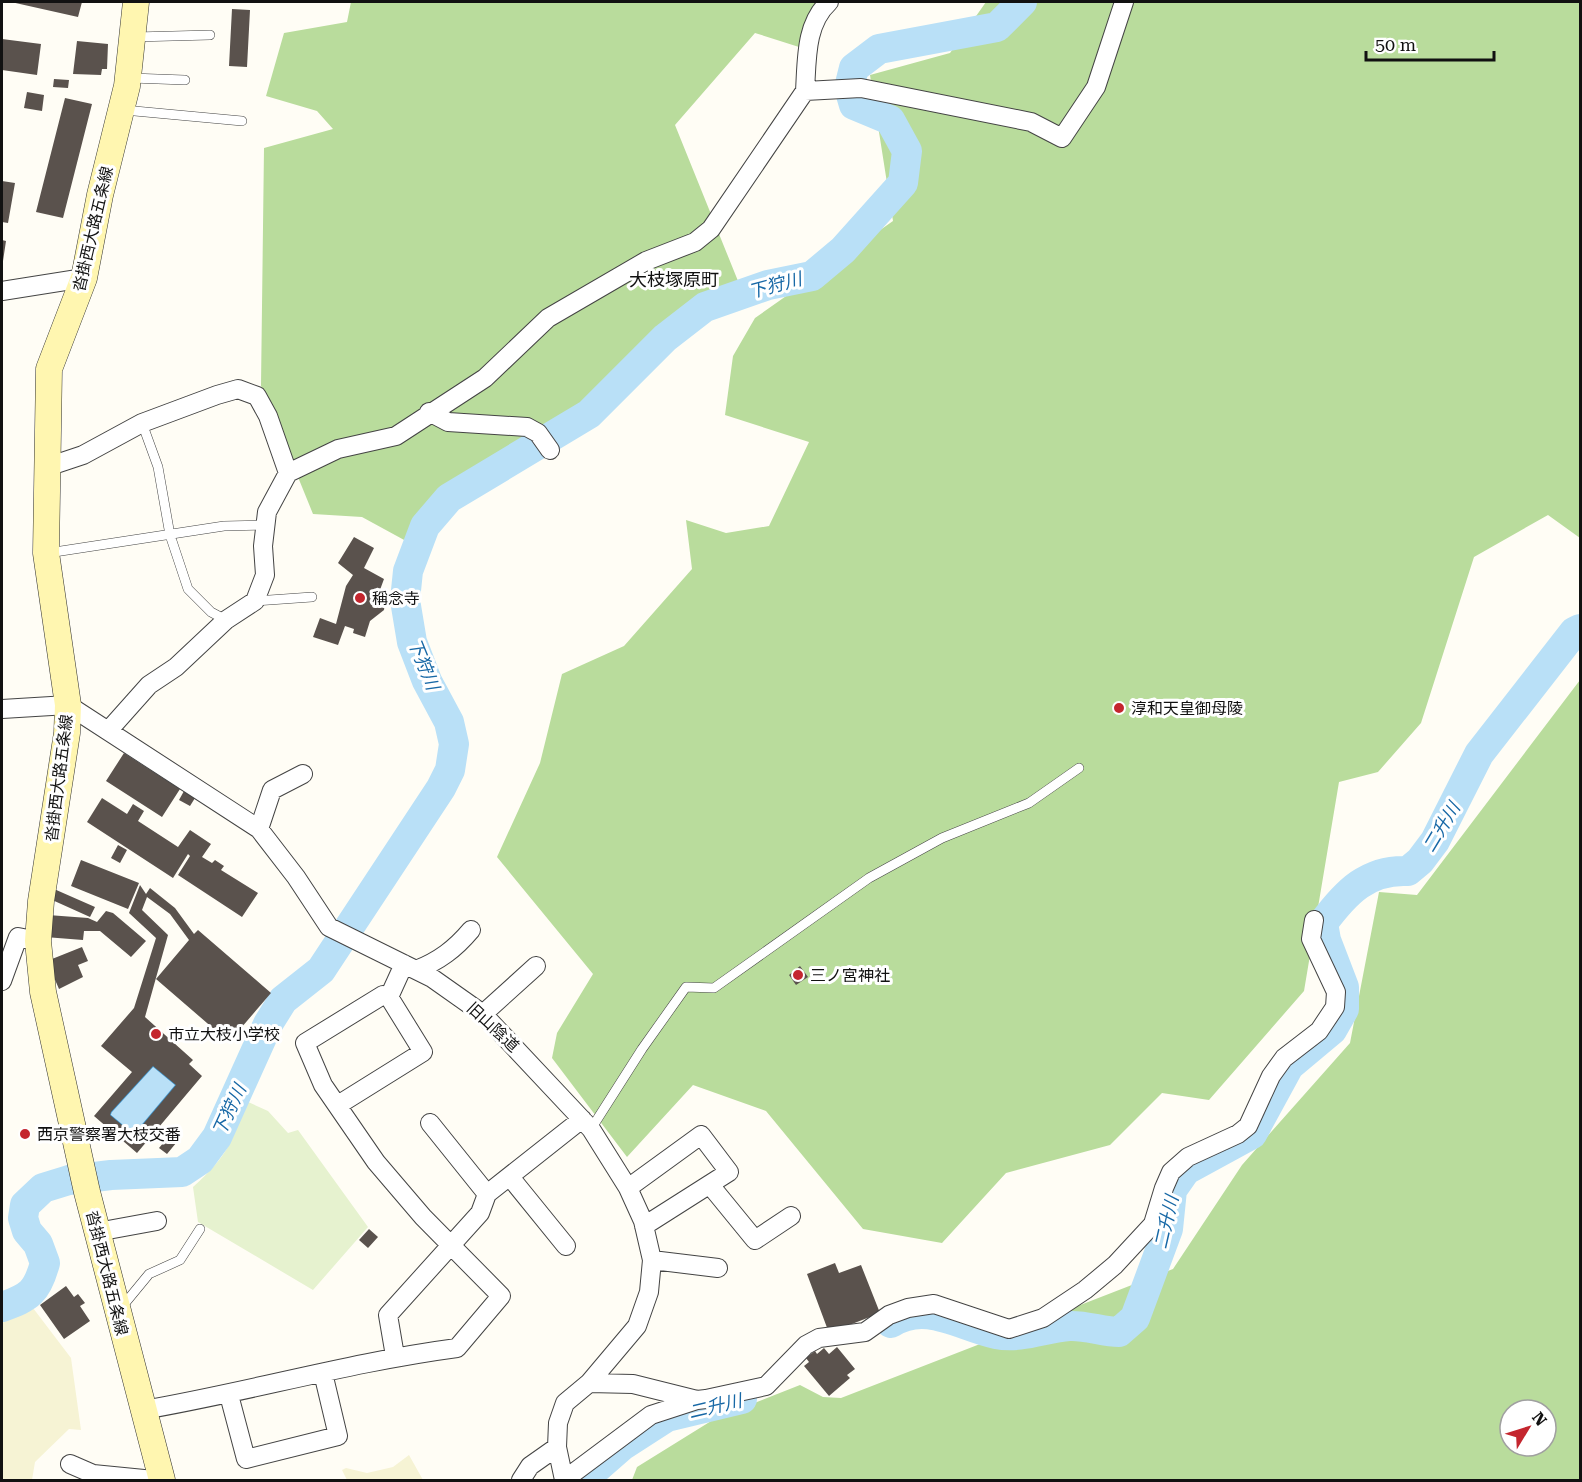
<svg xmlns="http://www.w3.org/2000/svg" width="1582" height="1482" viewBox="0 0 1582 1482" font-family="'Roboto Serif','Noto Sans JP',serif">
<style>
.farmland{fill:#f6f3d4}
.forest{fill:#b9dc9c;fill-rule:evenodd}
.pitch{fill:#e6f2cf}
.water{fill:#b9e0f7;stroke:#3f96cf;stroke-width:1.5}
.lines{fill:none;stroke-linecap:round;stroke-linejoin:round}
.river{stroke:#b9e0f7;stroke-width:30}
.building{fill:#5a524d;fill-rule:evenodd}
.lane-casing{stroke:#444;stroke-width:10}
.street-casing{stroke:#444;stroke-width:20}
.secondary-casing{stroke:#333;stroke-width:27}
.lane{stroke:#fff;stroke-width:9}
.street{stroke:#fff;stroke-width:18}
.secondary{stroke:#fff6b0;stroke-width:26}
.poi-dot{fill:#c4262e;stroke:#fff;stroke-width:2}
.labels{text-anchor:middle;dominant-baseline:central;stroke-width:6;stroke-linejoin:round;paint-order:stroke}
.street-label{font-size:16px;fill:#111;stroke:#fff}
.poi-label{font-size:16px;fill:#111;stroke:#fff;text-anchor:start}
.neighbourhood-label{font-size:18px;fill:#111;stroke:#fff}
.water-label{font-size:18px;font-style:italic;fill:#1768a6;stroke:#fff}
</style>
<rect width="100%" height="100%" fill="#fffdf5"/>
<path class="farmland" d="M 33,1308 L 71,1358 L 81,1430 L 69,1429 L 35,1462 L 32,1480 L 2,1480 L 2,1323 Z
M 409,1455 L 423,1480 L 347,1480 L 342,1470 L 346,1468 L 367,1473 L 393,1467 Z"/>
<path class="forest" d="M 351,2 L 817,2 L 799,47 L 755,33 L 675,125 L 738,281 L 406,541 L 362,517 L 313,514 L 261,386 L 264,148 L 333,129 L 317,111 L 266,96 L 284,33 L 347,22 Z
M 986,2 L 1580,2 L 1580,538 L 1548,515 L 1474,557 L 1421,723 L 1378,772 L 1339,782 L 1304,991 L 1209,1100 L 1162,1093 L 1110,1145 L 1006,1173 L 942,1243 L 863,1229 L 766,1111 L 693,1085 L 627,1157 L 552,1058 L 557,1033 L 593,974 L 497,857 L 540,763 L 562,674 L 624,646 L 692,569 L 686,520 L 726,533 L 769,526 L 809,442 L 725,415 L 733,356 L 755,318 L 893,221 L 870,75 L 950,53 Z
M 1580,680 L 1580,1480 L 632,1480 L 637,1467 L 716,1418 L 800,1385 L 823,1397 L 841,1398 L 1173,1269 L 1242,1165 L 1350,1043 L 1379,892 L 1417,895 ZM 1510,1410 L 1546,1410 L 1546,1446 L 1510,1446 Z"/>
<path class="pitch" d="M 246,1101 L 268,1111 L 288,1133 L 298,1130 L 368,1227 L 313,1290 L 198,1222 L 193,1187 C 227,1156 232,1144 246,1101 Z"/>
<path class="water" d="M 153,1066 L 176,1085 L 134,1135 L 110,1115 L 111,1112 Z"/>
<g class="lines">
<path class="river" d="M 2,1307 C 30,1297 37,1292 45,1263 L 38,1244 L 27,1231 L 23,1218 L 25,1205 L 43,1188 L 69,1180 L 111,1175 L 182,1172 L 200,1160 L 217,1137 L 268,1024 L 283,1000 L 321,970 L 441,788 L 450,770 L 454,744 L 449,722 L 427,681 L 412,642 L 405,600 L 408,571 L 425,526 L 449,498 L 589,414 L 665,338 L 705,307 L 768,285 L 812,276 L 843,250 L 903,183 L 907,151 L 890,120 L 854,105 L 849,88 L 854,68 L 879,49 L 997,27 L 1022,2
M 891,1323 C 926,1300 961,1327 996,1334 C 1021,1339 1045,1328 1069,1326 C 1086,1325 1103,1332 1119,1332 L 1135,1318 L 1168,1229 L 1172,1190 L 1186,1170 L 1252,1134 L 1289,1066 L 1332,1030 L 1344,1009 L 1344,987 L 1326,940 L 1323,923 C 1346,892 1368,869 1408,871 L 1420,861 L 1435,841 L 1479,754 L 1574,632 L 1580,629
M 583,1480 L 622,1446 L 667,1417 L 742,1399"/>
</g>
<path class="building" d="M 11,2 L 82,2 L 78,17 Z
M 232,9 L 250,10 L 247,67 L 229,66 Z
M 2,39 L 41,44 L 37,75 L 2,70 Z
M 77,41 L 108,44 L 107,69 L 102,69 L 101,75 L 73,74 Z
M 54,79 L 69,80 L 68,88 L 53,87 Z
M 27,92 L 44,95 L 42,111 L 24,108 Z
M 65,98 L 92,104 L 63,218 L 36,212 Z
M 2,181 L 15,183 L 8,223 L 2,222 Z
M 2,240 L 6,241 L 3,261 L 2,261 Z
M 354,537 L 374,548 L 364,568 L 384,579 L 377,598 L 385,601 L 384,610 L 370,621 L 365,637 L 353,633 L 354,629 L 345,626 L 338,645 L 313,637 L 320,618 L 336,624 L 346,586 L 353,575 L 338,563 Z
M 124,753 L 180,789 L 162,817 L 106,781 Z
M 184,791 L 195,798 L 190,806 L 179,800 Z
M 102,798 L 127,814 L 133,804 L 144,811 L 138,821 L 178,847 L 190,830 L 211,844 L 202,857 L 212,863 L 215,860 L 224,866 L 221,870 L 258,893 L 242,917 L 178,875 L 190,856 L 188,854 L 173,878 L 87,822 Z
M 118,845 L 127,850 L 120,863 L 111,858 Z
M 81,860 L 139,883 L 128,909 L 71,886 Z
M 140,885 L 146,894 L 150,888 L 175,908 L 194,934 L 198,930 L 271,993 L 229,1042 L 156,979 L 189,940 L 170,914 L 147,897 L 142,910 L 168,935 L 145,1017 L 193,1060 L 189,1064 L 202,1076 L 137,1153 L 94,1116 L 132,1072 L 101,1046 L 134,1008 L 156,938 L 129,913 ZM 153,1066 L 176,1085 L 134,1135 L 110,1115 L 111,1112 Z
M 54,889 L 95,907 L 90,917 L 50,899 Z
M 106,911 L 113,913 L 146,941 L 131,957 L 100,931 L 84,931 L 83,940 L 45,937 L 48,915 L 88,918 L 97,922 Z
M 82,947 L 88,961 L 78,965 L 83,977 L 59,989 L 47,961 Z
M 800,966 L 808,977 L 796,985 L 789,975 Z
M 174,1130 L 181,1137 L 167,1154 L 159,1148 Z
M 369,1229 L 378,1237 L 368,1248 L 359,1240 Z
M 835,1263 L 839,1273 L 861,1265 L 880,1313 L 829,1333 L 807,1274 Z
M 66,1286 L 74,1297 L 78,1294 L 85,1303 L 80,1306 L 90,1321 L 64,1339 L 40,1305 Z
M 837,1347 L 855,1369 L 847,1375 L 850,1378 L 829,1396 L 804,1366 L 809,1362 L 806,1358 L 815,1351 L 817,1354 L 824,1348 L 829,1354 Z"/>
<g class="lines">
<g class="lane-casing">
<path id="lane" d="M 135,37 L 210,35
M 131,78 L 185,80
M 124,110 L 242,121
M 142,423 L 158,467 L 170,535 L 188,589 L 211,612 L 226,620
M 48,553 L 224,526 L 265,525
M 255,601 L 312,597
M 591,1129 L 642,1049 L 686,987 L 714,988 L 869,878 L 942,838 L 1029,803 L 1079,768
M 121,1308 L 149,1274 L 180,1260 L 200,1229"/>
</g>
<g class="street-casing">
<path id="street" d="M 805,91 C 807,60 805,24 829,2
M 2,291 L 84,278
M 429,412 L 448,422 L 527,427 L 538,433 L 550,450
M 47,467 L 83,455 L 142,423 L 217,395 L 238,389 L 257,396 L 268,416 L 288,473 L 267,512 L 263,546 L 265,575 L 255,601 L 226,620 L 176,667 L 149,685 L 108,731
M 288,473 L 338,449 L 396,436 L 485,378 L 548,318 L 646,261 L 695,242 L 711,229 L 805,91 L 861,88 L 1031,122 L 1062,138 L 1096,87 L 1124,2
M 2,709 L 68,705 L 259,829 L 296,877 L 329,927 L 432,978 L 483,1014 L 591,1129 L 628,1188 L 643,1221 L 652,1260 L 649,1292 L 637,1326 L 589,1383 L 565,1403 L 558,1423 L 557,1447 L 564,1480
M 259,829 L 272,790 L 303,774
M 416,970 C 439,961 455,949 471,930
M 2,981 L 18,937 L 38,941
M 483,1014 L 536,966
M 338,1105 L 423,1052 L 389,997
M 430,1123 L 487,1194
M 510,1177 L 566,1246
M 710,1185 L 755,1240 L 791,1216
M 628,1188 L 701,1135 L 729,1172 L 644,1226
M 97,1232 L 157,1221
M 652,1260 L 718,1268
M 395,1356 L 388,1315 L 480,1213 L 487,1194 L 582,1119
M 589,1383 L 633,1384 L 697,1400 L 706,1399 L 766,1386 L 806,1345 L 819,1338 L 865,1332 L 889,1315 L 908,1308 L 934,1304 L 1009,1329 L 1043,1318 L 1085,1290 L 1115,1265 L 1153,1224 L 1164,1188 L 1171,1172 L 1188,1157 L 1238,1134 L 1248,1126 L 1271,1076 L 1284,1058 L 1319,1031 L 1335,1007 L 1336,992 L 1311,939 L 1314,920
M 229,1395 L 246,1459 L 338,1436 L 323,1373
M 143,1410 C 248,1392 351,1362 457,1348 L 501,1296 L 423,1217 L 376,1162 L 323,1085 L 305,1043 L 383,995 L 389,997 L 404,964
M 70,1464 L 93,1474 L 154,1480
M 521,1480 L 530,1466 L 557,1447
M 564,1480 L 651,1415 L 697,1400"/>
</g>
<g class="secondary-casing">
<path id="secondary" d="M 136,2 L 127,86 L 100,195 L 84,278 L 49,369 L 46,553 L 68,705 L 67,733 L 41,901 L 38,941 L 43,992 L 87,1192 L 162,1480"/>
</g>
<use href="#lane" class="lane"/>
<use href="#street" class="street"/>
<use href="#secondary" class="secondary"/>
</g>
<g class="poi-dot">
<circle cx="360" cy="598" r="6"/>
<circle cx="1119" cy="708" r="6"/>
<circle cx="798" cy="975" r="6"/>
<circle cx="156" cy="1034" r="6"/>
<circle cx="25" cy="1134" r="6"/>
</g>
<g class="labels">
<g class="street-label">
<text transform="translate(93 229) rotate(-77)">沓掛西大路五条線</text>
<text transform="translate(59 778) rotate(-83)">沓掛西大路五条線</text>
<text transform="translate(493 1027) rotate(43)">旧山陰道</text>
<text transform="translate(107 1273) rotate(76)">沓掛西大路五条線</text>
</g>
<g class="poi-label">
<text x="372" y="598">稱念寺</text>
<text x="1131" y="708">淳和天皇御母陵</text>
<text x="810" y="975">三ノ宮神社</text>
<text x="168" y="1034">市立大枝小学校</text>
<text x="37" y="1134">西京警察署大枝交番</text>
</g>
<g class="neighbourhood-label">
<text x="674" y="279">大枝塚原町</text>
</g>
<g class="water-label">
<text transform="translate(775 285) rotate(-15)">下狩川</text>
<text transform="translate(424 664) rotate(68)">下狩川</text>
<text transform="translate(1441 827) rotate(-59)">二升川</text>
<text transform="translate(229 1110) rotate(-65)">下狩川</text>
<text transform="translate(1166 1222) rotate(-77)">二升川</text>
<text transform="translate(715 1406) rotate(-13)">二升川</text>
</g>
</g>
<rect width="1582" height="1482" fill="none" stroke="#111111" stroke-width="6"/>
<g transform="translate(1528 1428) rotate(52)"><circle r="28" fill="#ffffff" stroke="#a0a0a0" stroke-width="1.5"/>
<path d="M0-4.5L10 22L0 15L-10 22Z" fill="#c4262e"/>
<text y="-9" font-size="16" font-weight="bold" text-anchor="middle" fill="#111111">N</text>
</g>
<path d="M1366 51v9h128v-9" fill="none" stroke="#111111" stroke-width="3"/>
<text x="1375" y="51" font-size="18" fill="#111111" stroke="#ffffff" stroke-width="4.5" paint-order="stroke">50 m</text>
</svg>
